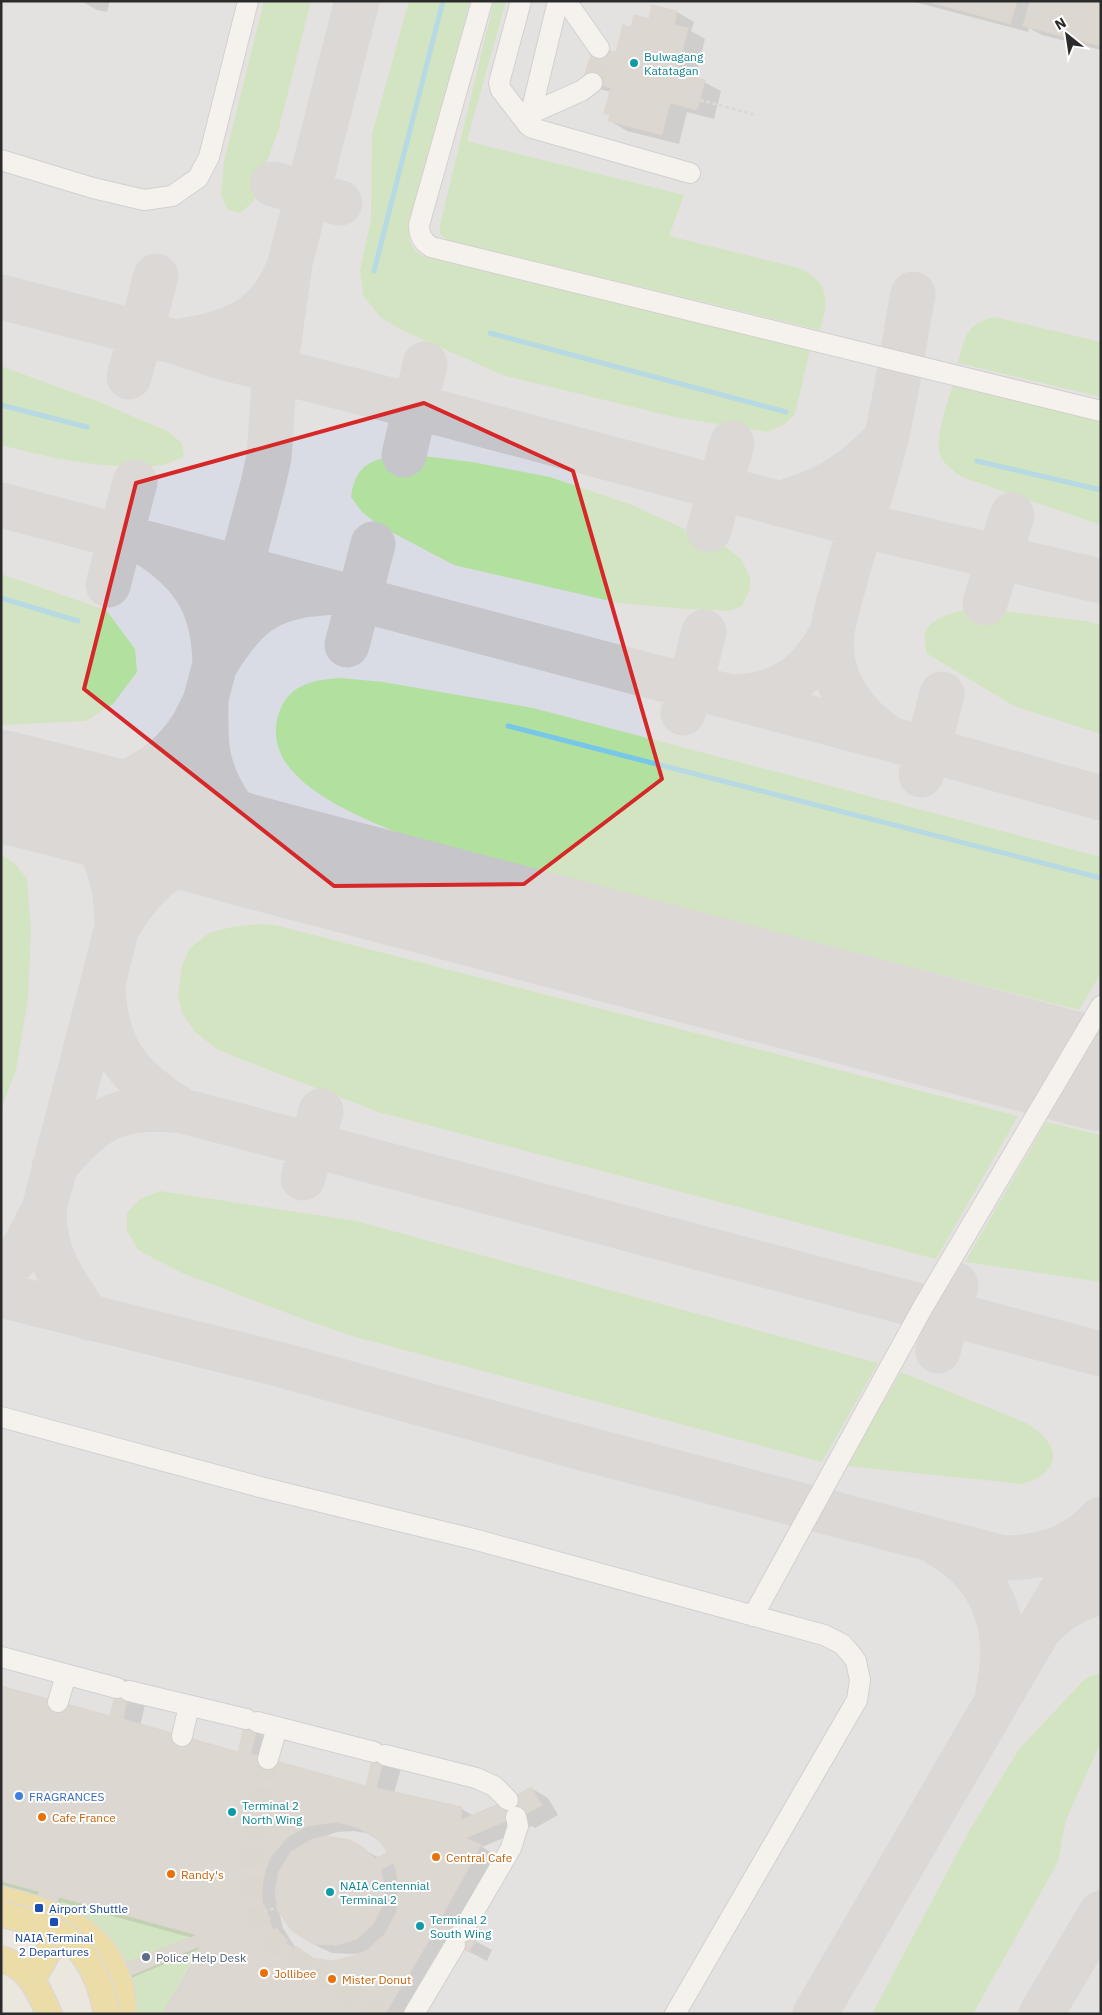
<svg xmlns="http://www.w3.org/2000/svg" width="1102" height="2015" viewBox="0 0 1102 2015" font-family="'IBM Plex Sans',sans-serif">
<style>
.airport{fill:#d9dbe5}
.green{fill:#b2e09e}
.shadow{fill:#0003;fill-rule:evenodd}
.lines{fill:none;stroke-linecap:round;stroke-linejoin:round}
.stream{stroke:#77c7e8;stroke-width:5}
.taxiway{stroke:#c6c5c9;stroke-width:45}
.runway{stroke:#c6c5c9;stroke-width:112}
.building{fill:#c8c3be;stroke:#c8c2b8}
.minor-tunnel{stroke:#c5c1ba;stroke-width:20;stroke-dasharray:20 10;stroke-linecap:butt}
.minor-casing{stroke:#b1b4be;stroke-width:22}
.major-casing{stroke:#c8c8c8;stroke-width:28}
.path{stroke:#c8c8c8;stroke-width:3;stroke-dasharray:4 2.5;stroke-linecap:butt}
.minor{stroke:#fff;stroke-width:20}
.major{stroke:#e9cf66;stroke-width:25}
.major-bridge-casing{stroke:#c8c8c8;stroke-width:28;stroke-linecap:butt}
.major-bridge{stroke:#e9cf66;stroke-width:25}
.marked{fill:none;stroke:#d62828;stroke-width:4;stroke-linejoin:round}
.culture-dot{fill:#0f9aa8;stroke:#fff;stroke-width:2}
.shop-dot{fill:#3f7fe0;stroke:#fff;stroke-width:2}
.food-dot{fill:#e8710a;stroke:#fff;stroke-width:2}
.transit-dot{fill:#1a4fb4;stroke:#fff;stroke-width:2}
.service-dot{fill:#5c6f8a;stroke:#fff;stroke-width:2}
.labels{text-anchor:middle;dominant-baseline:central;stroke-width:4;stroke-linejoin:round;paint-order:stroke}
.culture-label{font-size:12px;fill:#0d838f;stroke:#fff;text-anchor:start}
.shop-label{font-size:12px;fill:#366cbe;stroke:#fff;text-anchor:start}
.food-label{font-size:12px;fill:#c56008;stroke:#fff;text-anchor:start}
.transit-label{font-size:12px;fill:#164399;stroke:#fff;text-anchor:start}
.service-label{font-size:12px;fill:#4e5e75;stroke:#fff;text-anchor:start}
</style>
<rect width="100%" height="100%" fill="#ece7de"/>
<path class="airport" d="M 1,1 L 1101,1 L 1101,2014 L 162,2014 L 194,1959 L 39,1891 L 1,1881 Z"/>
<path class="green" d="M 264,1 L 311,1 L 279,128 L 253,202 L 240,213 L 228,210 L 221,195 L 224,162 Z
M 409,1 L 470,1 L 409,231 C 409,243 413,250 423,256 L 810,350 L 795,414 L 785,424 L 768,432 L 674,417 L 502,375 L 402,330 L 380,317 L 363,295 L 360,270 L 371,219 L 372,134 Z
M 494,1 L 506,1 L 467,141 L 684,195 L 669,236 L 799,268 C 830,282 829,301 820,330 L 447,240 L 440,234 L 440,225 Z
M 995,317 L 1101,342 L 1101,397 L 958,363 C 964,338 967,322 995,317 Z
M 1,366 L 104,404 L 169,432 L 182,443 L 184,456 C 177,459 169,464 162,465 C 112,471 49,458 1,445 Z
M 953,384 L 1101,420 L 1101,525 L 962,477 C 954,471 944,465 940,455 C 934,439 948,401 953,384 Z
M 407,454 L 472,462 L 550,477 L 632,505 L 727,548 L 741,559 L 750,577 L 750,589 L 742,606 L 729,611 L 686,609 L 619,603 L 454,565 L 380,526 L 362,512 L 351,497 C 356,461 374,459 407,454 Z
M 1,574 L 106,610 L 135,649 L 137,672 L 113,704 L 86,721 L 1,725 Z
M 976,608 L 1086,621 L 1101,625 L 1101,734 L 1014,706 L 926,653 C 926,647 924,639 925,633 C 931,615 961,611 976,608 Z
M 340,678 L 383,682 L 533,708 L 1101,857 L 1101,973 L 1079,1010 L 414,840 C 366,818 253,782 280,710 C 291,683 315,680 340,678 Z
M 1,854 L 14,863 L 27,878 L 31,931 L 28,999 L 16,1070 L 1,1110 Z
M 259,924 L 275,925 L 1018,1116 L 936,1259 L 378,1112 L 218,1050 L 195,1032 L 182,1013 L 178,995 L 182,965 L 190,948 L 209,933 L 232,927 Z
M 1046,1122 L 1101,1135 L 1101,1282 L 965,1262 Z
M 160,1191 L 356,1221 L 878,1363 L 822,1462 L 352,1336 L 292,1315 L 182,1273 L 138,1250 L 127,1231 L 127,1213 L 140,1199 Z
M 901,1372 L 1026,1423 C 1061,1443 1065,1471 1022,1484 L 846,1466 Z
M 1101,1673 L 1101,1742 L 1066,1820 L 1058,1862 L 973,2014 L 872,2014 L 969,1831 L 1019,1749 L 1083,1681 L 1090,1676 Z
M 1,1881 L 197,1935 L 200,1946 L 162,2014 L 107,2014 L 98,1975 L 1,1909 Z"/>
<path class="shadow" d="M 81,1 L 110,1 L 107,12 L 97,10 Z
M 911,1 L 1101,1 L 1101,50 L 1042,35 L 1029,28 L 1028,32 Z
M 653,6 L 677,12 L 694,22 L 691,31 L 705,39 L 695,79 L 704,82 L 721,91 L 714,119 L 687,112 L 679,144 L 627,131 L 610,121 L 611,116 L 606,113 L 611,92 L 603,90 L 586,81 L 617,54 L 632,29 L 650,20 Z
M 120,1680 L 148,1692 L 140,1726 L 238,1753 L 248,1714 L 275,1728 L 268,1760 L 367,1787 L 376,1749 L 402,1765 L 394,1793 L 462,1809 L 474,1816 L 508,1801 L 531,1788 L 548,1798 L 558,1815 L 535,1828 L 532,1826 L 482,1847 L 497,1856 L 457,1931 L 492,1950 L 487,1961 L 450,1942 L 407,2014 L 163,2014 L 200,1949 L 105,1989 L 39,1899 L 40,1896 L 1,1886 L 1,1688 L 111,1718 ZM 354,1831 L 366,1833 L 377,1839 L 390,1853 L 379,1858 L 363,1849 L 323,1837 L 337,1832 ZM 399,1878 L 399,1890 L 397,1879 ZM 61,1902 L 193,1938 L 122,1966 L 60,1907 ZM 279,1911 L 302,1937 L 319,1947 L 332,1953 L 355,1954 L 362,1953 L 357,1957 L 333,1962 L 307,1958 L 298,1952 L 283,1928 Z"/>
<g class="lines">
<path class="stream" d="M 374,271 L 443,1
M 490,333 L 786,412
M 1,405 L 87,427
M 977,461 L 1101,490
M 1,598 L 78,621
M 508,726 L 1101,878"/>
<path class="taxiway" d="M 273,184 L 340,203
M 1,297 L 176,342 L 221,357 L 364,393 L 860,525 L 1101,581
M 176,342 C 227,334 266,323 287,271
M 129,377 L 156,276
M 404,455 L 425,364
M 779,504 C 829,488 849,477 886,439
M 1,505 L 890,739 L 1101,798
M 709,530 L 732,443
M 150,546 C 197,577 214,609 215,665 C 244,617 266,596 324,593
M 108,585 L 135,482
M 985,603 L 1012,515
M 347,645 L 373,544
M 735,697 C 784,695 809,674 832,633
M 683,713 L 704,632
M 887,737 C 858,717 836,691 832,655 C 829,628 839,603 846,577 C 858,531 874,486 886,439 C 897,392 904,342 913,294
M 921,775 L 942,694
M 42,797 C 103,796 157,781 192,727 C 197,719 201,709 206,700 C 206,718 205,737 208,754 C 215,790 241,828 272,848 C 282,855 294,860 305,866
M 42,797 C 99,826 117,866 117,928 C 141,888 168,858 218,852 C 230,850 241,852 253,852
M 183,1111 L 1101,1354
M 54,1167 C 95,1119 118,1103 183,1111 C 131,1080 106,1051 103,989
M 303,1178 L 321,1111
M 44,1209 C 43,1254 63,1282 89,1318
M 1,1275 L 24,1248 L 44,1209 L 117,928 L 140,864 L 159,826 L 186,763 L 198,728 L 263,484 L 269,457 L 275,369 L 290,263 L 357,1
M 1,1295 L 278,1364 L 586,1449 L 1003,1558 C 1042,1558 1074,1548 1101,1519
M 938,1351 L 956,1285
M 938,1544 C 995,1575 1012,1631 998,1692
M 1043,1625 C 1059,1610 1078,1596 1101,1593
M 815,2014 L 1099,1526
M 1041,2014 L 1101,1913"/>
<path class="runway" d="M 1,786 L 159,826 L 260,854 L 1101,1075"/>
</g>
<path class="building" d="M 926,1 L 1017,1 L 1010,24 Z
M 1030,1 L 1101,1 L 1101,46 L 1023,26 Z
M 652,5 L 677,11 L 674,25 L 688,28 L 677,74 L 705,80 L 697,110 L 670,103 L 662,135 L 608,121 L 610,115 L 604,113 L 611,88 L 584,81 L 593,47 L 616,52 L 623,25 L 631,27 L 634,15 L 649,19 Z
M 119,1678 L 131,1681 L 123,1719 L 238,1752 L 246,1719 L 259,1717 L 251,1754 L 366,1786 L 375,1747 L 385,1755 L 376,1788 L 462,1807 L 461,1820 L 508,1800 L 531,1787 L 542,1805 L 517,1819 L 516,1817 L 465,1838 L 394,1863 L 382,1844 L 373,1836 L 356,1827 L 337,1822 L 307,1826 L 288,1837 L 271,1856 L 265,1871 L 262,1885 L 262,1898 L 264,1912 L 199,1940 L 197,1935 L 1,1881 L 1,1686 L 110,1716 Z
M 327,1836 L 350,1840 L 364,1848 L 375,1859 L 388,1852 L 394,1863 L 381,1869 L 385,1890 L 383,1904 L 374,1923 L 357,1939 L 337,1945 L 313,1944 L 292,1931 L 278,1911 L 275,1894 L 278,1873 L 291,1852 L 312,1839 Z
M 465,1838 L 481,1845 L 440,1920 L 476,1939 L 469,1952 L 433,1934 L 385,2014 L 162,2014 L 194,1959 L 200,1946 L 199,1940 L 264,1912 L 273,1929 L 281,1940 L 302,1954 L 312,1958 L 333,1961 L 356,1955 L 367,1950 L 385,1934 L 397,1911 L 399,1883 L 394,1863 Z
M 39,1891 L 59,1896 L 57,1903 L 120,1965 L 197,1935 L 200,1946 L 125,1978 L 38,1898 Z"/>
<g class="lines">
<path class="minor-tunnel" d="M 592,83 L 600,56 L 599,48
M 268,1759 C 261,1804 243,1864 255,1908 C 259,1923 270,1936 280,1947 L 380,2014"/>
<g class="minor-casing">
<path id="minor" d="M 482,1 L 419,225 C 419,235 422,241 431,247 L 1101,411
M 521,1 L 499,83 L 501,90 L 528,125 L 532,128 L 690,173
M 566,1 L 599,48
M 522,114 L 527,115 L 581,91 L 592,83
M 528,125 L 558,1
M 1,160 L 93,188 L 144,200 L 172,196 L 198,178 L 209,157 L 248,1
M 1,1417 L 260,1487 L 477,1540 L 824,1635 L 842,1644 L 850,1653 L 856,1661 L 860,1680 L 857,1700 L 675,2014
M 753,1616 L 923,1307 L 1101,1006
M 1,1657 L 117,1688
M 129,1691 L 246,1719
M 58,1702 L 66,1675
M 257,1722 L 374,1752
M 182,1736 L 189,1706
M 385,1755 L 476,1778 L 494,1786 L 508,1800
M 268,1759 L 277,1727
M 462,1932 L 511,1848 L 518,1826 L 516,1817
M 414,2014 L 455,1945"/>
</g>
<g class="major-casing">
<path id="major" d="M 1,1899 C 46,1911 94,1923 114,1969 C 121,1984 124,1997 123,2014
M 1,1959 C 28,1966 39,1990 49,2014
M 33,1979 L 66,1920"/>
</g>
<path class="path" d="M 700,100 L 757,115
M 264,1912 L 277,1907"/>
<use href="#minor" class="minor"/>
<use href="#major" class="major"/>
<g class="major-bridge-casing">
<path id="major-bridge" d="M 1,1914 C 20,1919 42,1923 60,1933 C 88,1950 101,1983 107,2014"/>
</g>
<use href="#major-bridge" class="major-bridge"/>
</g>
<path d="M0 0H1102V2015H0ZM 424,403 L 573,471 L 662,779 L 524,884 L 334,886 L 84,689 L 136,483 Z" fill="#ece7de" fill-opacity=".55" fill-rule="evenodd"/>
<path class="marked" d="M 424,403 L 573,471 L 662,779 L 524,884 L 334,886 L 84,689 L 136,483 Z"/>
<g class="culture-dot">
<circle cx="634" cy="63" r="5"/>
<circle cx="232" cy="1812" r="5"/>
<circle cx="330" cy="1892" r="5"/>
<circle cx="420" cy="1926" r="5"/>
</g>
<circle class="shop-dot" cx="19" cy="1796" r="5"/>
<g class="food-dot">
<circle cx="42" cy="1817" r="5"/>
<circle cx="436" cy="1857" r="5"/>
<circle cx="171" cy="1874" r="5"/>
<circle cx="264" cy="1973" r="5"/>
<circle cx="332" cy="1979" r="5"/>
</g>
<g class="transit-dot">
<rect x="34" y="1903" width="10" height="10" rx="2.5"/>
<rect x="49" y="1917" width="10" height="10" rx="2.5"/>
</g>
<circle class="service-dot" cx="146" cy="1957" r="5"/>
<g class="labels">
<g class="culture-label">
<text x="644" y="56">Bulwagang<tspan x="644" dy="14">Katatagan</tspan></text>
<text x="242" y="1805">Terminal 2<tspan x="242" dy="14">North Wing</tspan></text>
<text x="340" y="1885">NAIA Centennial<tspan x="340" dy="14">Terminal 2</tspan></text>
<text x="430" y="1919">Terminal 2<tspan x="430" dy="14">South Wing</tspan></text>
</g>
<g class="shop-label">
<text x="29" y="1796">FRAGRANCES</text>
</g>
<g class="food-label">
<text x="52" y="1817">Cafe France</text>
<text x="446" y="1857">Central Cafe</text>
<text x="181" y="1874">Randy's</text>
<text x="274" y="1973">Jollibee</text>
<text x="342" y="1979">Mister Donut</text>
</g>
<g class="transit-label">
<text x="49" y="1908">Airport Shuttle</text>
<text x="54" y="1937" text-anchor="middle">NAIA Terminal<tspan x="54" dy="14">2 Departures</tspan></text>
</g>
<g class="service-label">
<text x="156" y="1957">Police Help Desk</text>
</g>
</g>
<rect width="1102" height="2015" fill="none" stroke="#2b2b2b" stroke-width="5"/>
<g transform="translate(1067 35) rotate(330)" stroke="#ffffff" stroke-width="4" paint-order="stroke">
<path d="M0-4L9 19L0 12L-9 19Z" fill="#2b2b2b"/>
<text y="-8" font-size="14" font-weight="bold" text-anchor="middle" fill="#2b2b2b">N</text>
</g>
</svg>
